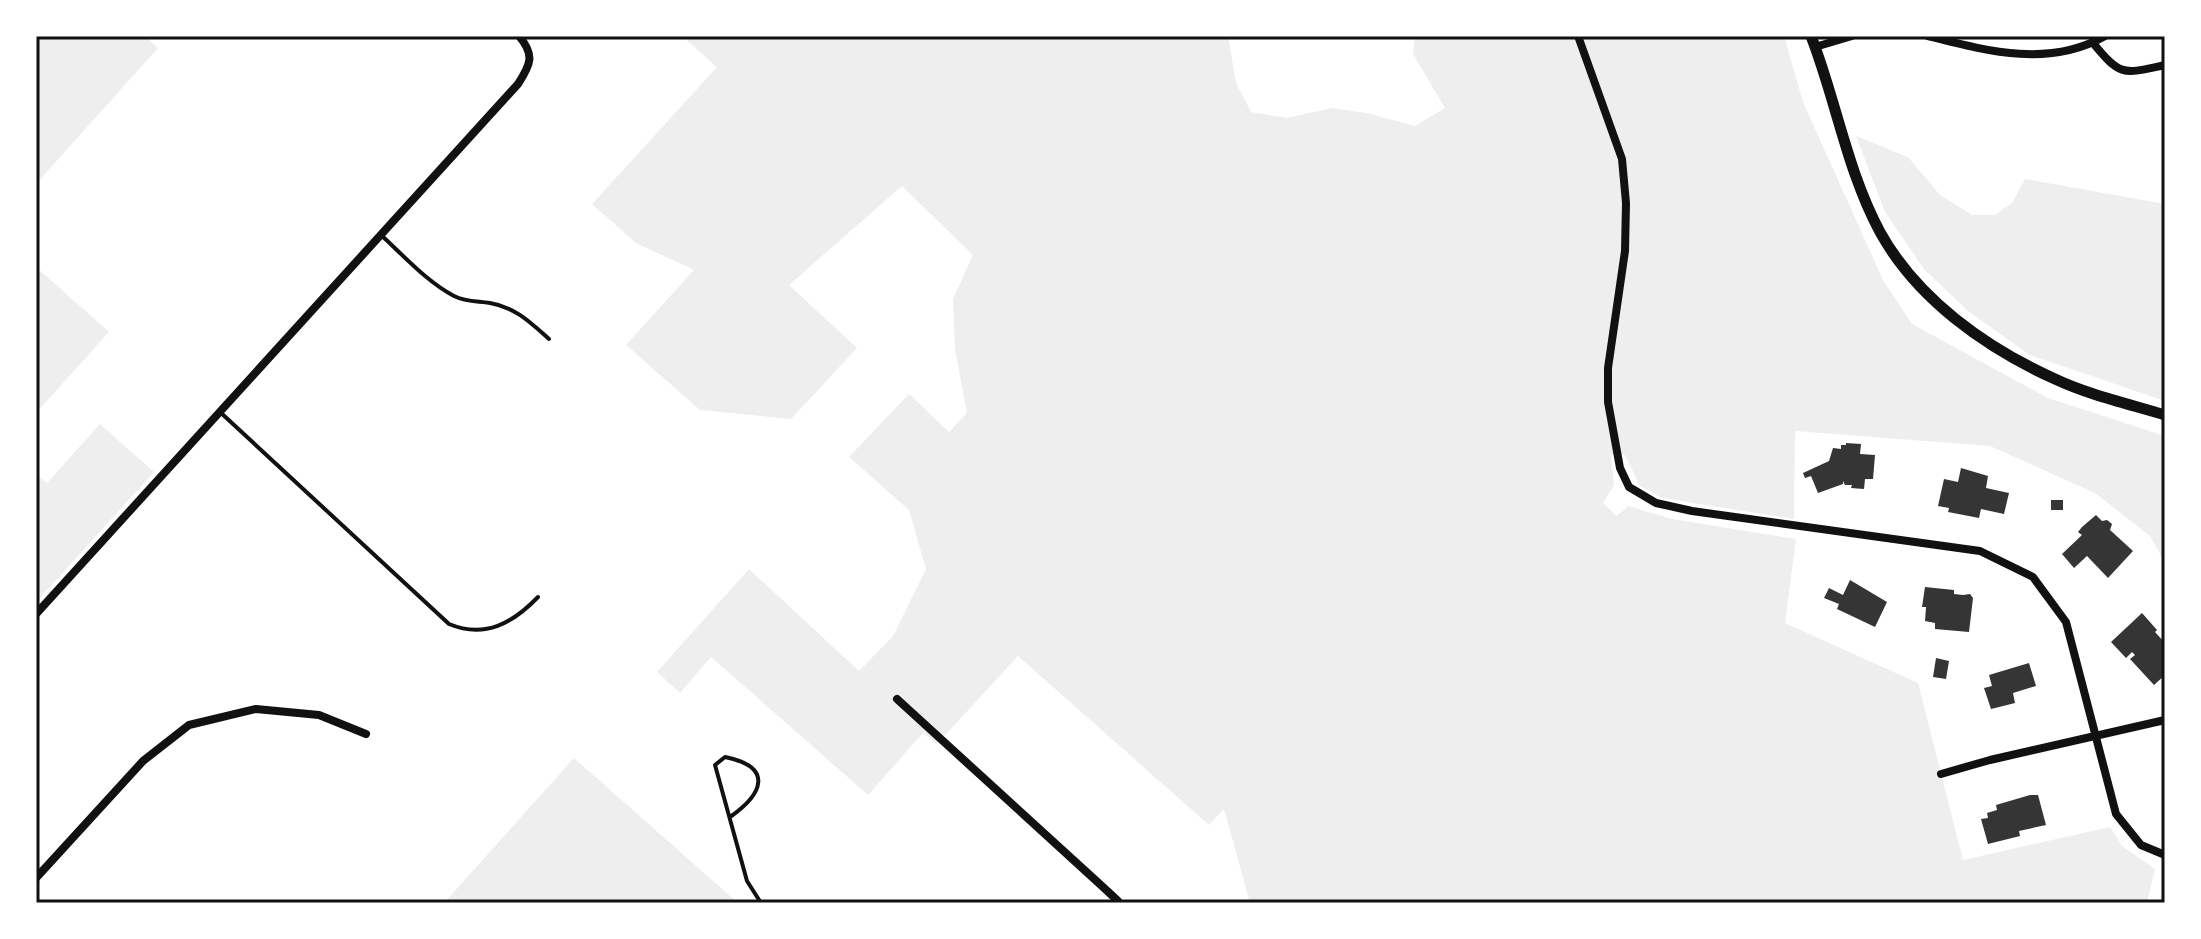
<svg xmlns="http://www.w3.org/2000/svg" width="2201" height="939" viewBox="0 0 2201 939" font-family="'Sofia Sans Condensed',sans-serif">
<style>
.green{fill:#eee}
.building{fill:#353535}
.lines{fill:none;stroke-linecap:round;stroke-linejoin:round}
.service{stroke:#111;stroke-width:4}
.minor{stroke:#111;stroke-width:8}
.tertiary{stroke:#111;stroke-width:11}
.neatline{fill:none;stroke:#111;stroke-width:3}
</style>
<rect width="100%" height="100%" fill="#fff"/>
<path class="green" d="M 36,36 L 145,36 L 158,48 L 36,184 Z
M 682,36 L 1228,36 L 1236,83 L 1251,112 L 1287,118 L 1332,108 L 1367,113 L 1415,126 L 1445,108 L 1413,54 L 1415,36 L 1784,36 L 1803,102 L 1883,280 L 1912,324 L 2048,398 L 2165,436 L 2165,563 L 2150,536 L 2095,493 L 1990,446 L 1795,431 L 1794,519 L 1662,498 L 1640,486 L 1625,455 L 1611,455 L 1614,485 L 1603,503 L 1617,516 L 1628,506 L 1672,519 L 1796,539 L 1785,623 L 1918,683 L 1963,860 L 2110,827 L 2122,846 L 2155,869 L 2147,903 L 1250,903 L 1224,809 L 1209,825 L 1018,656 L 937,744 L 923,733 L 868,795 L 711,657 L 680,693 L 657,672 L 749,569 L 859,671 L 893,636 L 926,569 L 909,510 L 849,457 L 909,394 L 949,432 L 967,413 L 955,349 L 953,299 L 973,255 L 902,186 L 789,285 L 857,348 L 791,419 L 700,410 L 626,345 L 694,270 L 636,243 L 592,204 L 717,67 Z
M 1856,136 L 1908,157 L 1940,195 L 1972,215 L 1995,215 L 2012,203 L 2025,179 L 2165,204 L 2165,401 L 2030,355 L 1968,311 L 1924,269 L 1885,212 Z
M 36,267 L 109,332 L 36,413 Z
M 100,424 L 154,472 L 36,602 L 36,474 L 47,483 Z
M 574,758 L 738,903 L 444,903 Z"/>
<path class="building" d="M 1846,443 L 1861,444 L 1860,454 L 1875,455 L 1873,479 L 1865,479 L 1864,489 L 1851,488 L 1852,485 L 1845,485 L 1843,481 L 1843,484 L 1818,493 L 1811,476 L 1805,478 L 1803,473 L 1829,461 L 1833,448 L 1841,449 L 1841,445 L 1846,445 Z
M 1961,468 L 1988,476 L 1986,488 L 2009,493 L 2004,514 L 1981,509 L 1979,518 L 1948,512 L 1949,508 L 1938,506 L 1944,479 L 1958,482 Z
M 2051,500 L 2063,500 L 2063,510 L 2051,510 Z
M 2096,515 L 2102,521 L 2107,520 L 2112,524 L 2110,530 L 2133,551 L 2108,578 L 2087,556 L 2074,568 L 2062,554 L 2082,535 L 2078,532 L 2082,527 Z
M 1850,580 L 1887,602 L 1875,627 L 1837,609 L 1839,604 L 1824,598 L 1829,588 L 1843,595 Z
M 1925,587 L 1954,590 L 1954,594 L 1963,595 L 1970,594 L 1973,598 L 1969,632 L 1935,629 L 1935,623 L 1925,621 L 1926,607 L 1922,607 Z
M 2142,613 L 2157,630 L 2155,632 L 2165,643 L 2165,675 L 2154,685 L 2130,659 L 2135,655 L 2132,652 L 2126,658 L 2111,642 Z
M 1936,658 L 1949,661 L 1946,679 L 1933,677 Z
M 2029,663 L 2036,686 L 2013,693 L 2015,703 L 1991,709 L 1984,688 L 1992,686 L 1989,675 Z
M 2030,795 L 2038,795 L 2046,825 L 2019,831 L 2020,836 L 1988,844 L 1981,819 L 1988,818 L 1987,813 L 1997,810 L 1996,805 Z"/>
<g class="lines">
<path class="service" d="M 381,235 C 403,255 427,282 454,296 C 466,302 477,301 490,303 C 515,307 531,323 549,339
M 220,412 L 449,624 C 485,639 513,623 538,597
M 730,817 C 763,794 774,767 725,757 L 715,765 L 747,881 L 761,903"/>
<path class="minor" d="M 1578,36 L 1622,159 L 1626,203 L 1625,251 L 1608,368 L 1608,402 L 1620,468 L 1629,487 L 1656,503 L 1692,511 L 1980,551 L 2033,577 L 2066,622 L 2116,814 L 2141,845 L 2165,855
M 1928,36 C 1987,51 2049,68 2105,36
M 2093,43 C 2121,77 2123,74 2165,65
M 1815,47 L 1852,36
M 36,614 L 518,84 C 531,64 535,55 519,36
M 897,699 L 1103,887 L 1118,901 L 1116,903
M 1941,774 L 1990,760 L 2165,720
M 36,878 L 143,761 L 189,725 L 256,709 L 319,715 L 366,734"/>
<path class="tertiary" d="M 1811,36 C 1836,100 1847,171 1880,232 C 1917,299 1986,348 2055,379 C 2089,395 2129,404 2165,415"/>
</g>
<rect width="2201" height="939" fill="none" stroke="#ffffff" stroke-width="76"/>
<rect x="38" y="38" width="2125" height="863" class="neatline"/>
</svg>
